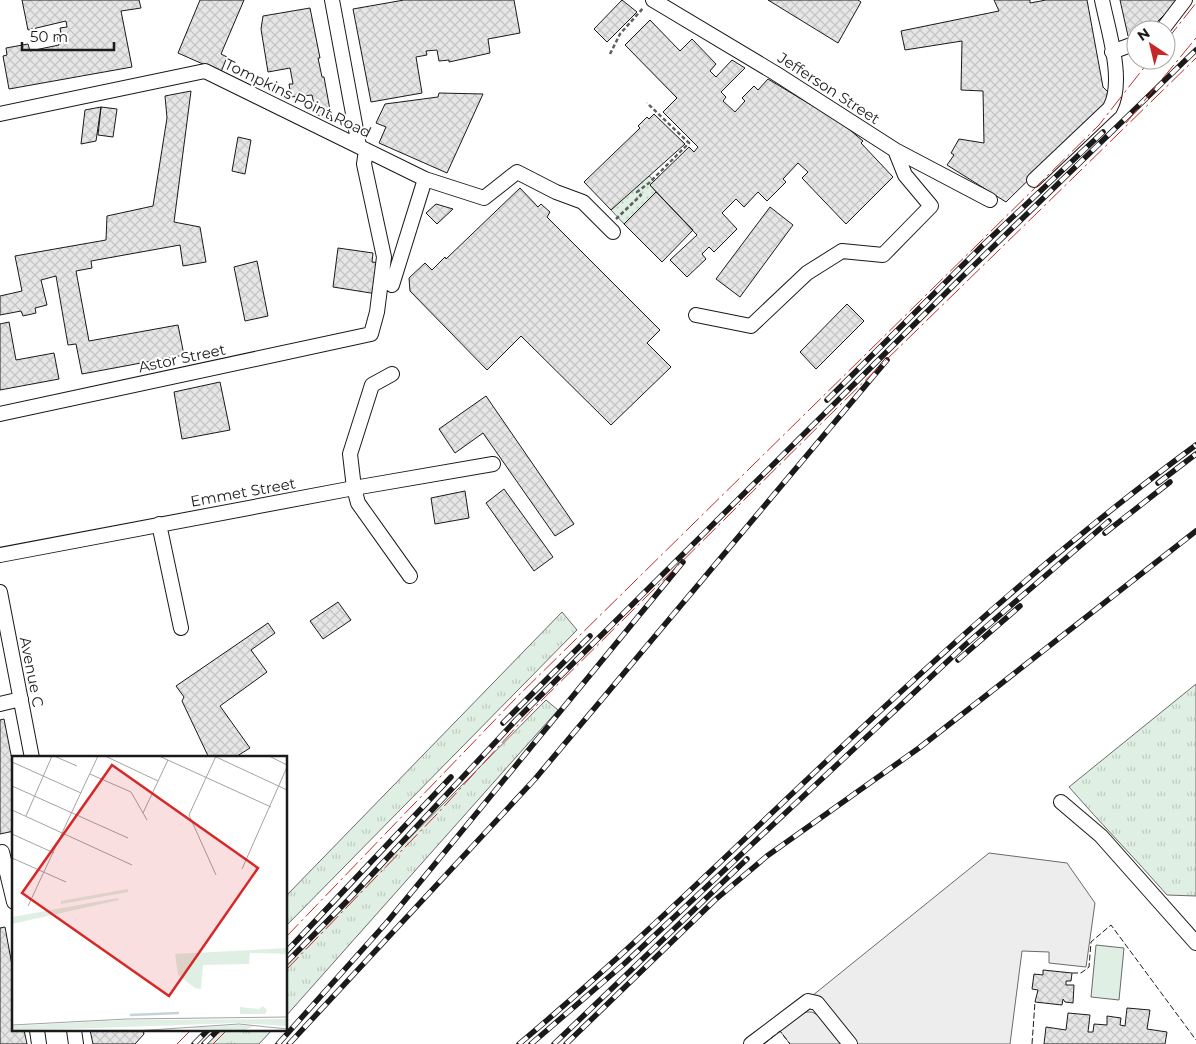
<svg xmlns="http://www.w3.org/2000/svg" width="1196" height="1044" viewBox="0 0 1196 1044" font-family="Montserrat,sans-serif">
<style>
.grass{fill:url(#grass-tufts);stroke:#6a6a6a}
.park{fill:url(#park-dots);stroke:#6a6a6a}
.pitch{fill:#e0efe3;stroke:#6a6a6a}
.parking{fill:#ededed;stroke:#6a6a6a}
.building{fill:url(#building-cross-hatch);stroke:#1a1a1a}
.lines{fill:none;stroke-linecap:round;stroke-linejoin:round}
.minor-casing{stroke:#1a1a1a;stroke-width:16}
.path{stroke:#5f5f5f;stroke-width:2.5;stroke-dasharray:4 2.5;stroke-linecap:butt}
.minor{stroke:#fff;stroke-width:14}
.rail-casing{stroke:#1a1a1a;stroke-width:5.5}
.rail{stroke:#fff;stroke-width:4;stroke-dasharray:11;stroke-linecap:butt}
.fence{stroke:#1a1a1a;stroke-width:1;stroke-dasharray:6 2.5;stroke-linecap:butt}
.power{stroke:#c62828;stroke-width:1;stroke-dasharray:18 4 2.5 4;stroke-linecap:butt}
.labels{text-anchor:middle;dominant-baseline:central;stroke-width:4;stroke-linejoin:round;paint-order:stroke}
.street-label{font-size:15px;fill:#1a1a1a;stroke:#fff}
.inset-river{fill:none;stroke:#c6d2dc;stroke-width:2.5}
.inset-road{fill:none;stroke:#a3a3a3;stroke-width:1}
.view{fill:#d62828;fill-opacity:0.15;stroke:#d62828;stroke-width:2.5}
.inset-edge{fill:none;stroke:#1a1a1a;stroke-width:2.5}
</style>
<defs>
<pattern id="grass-tufts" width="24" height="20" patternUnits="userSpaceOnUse" patternTransform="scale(1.25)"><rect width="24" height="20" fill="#e0efe3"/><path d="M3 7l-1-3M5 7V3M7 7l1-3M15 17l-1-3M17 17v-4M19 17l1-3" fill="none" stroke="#c0ccc2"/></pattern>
<pattern id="park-dots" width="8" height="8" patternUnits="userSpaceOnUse" patternTransform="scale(1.25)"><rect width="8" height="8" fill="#e0efe3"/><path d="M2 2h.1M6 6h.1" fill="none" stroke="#c0ccc2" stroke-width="1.8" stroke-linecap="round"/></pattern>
<pattern id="building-cross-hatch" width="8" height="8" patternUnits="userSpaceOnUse" patternTransform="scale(1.25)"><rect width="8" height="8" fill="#e6e6e6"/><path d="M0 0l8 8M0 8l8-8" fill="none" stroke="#c5c5c5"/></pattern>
</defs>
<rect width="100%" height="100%" fill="#fff"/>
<path class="grass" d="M 562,612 L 577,630 L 286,926 L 286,896 Z
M 1196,684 L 1196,896 L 1167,895 C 1135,858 1101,824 1069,787 Z
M 546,700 L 558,710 L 286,1016 L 286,963 Z
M 219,1030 L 272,1030 L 259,1044 L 206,1044 Z"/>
<path class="park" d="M 648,175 L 655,181 L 650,185 L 656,192 L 624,224 L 611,210 Z"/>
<path class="pitch" d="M 1096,945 L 1124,948 L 1119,1000 L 1091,997 Z"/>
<path class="parking" d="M 989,853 L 1067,863 L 1095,903 L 1086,967 L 1049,963 L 1049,952 L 1022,951 L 1010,1044 L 850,1044 L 817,1003 L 802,1004 Z
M 805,1012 L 812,1012 L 819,1016 L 841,1044 L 790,1044 L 780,1031 Z"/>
<path class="building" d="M 22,0 L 139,0 L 141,8 L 121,11 L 132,67 L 9,89 L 3,56 L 7,55 L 6,48 L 28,44 L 30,51 L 59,45 L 57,35 L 61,34 L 60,28 L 67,27 L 66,21 L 28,30 Z
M 200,0 L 244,0 L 221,54 L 227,57 L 221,72 L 178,53 Z
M 404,0 L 514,0 L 520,33 L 488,39 L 490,53 L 449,62 L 449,60 L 439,61 L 437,50 L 426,51 L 427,55 L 416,57 L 422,93 L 371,102 L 353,9 Z
M 622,0 L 637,12 L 607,42 L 594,29 Z
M 768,0 L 858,0 L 861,2 L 838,43 Z
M 994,0 L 1030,0 L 1030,3 L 1046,0 L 1087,0 L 1103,87 L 1108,92 L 1109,101 L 1006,202 L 947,165 L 954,155 L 951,153 L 959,139 L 984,143 L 983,91 L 961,90 L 962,41 L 905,50 L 901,31 L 999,11 Z
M 1120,0 L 1176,0 L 1177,7 L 1166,13 L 1149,30 L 1136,30 L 1136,34 L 1128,36 Z
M 310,8 L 320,58 L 318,58 L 322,77 L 324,77 L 332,121 L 316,114 L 312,95 L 291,97 L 289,84 L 293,84 L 290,68 L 268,72 L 261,29 L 263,16 Z
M 650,20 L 680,51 L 692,39 L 716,64 L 710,71 L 716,77 L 732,60 L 745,68 L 721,92 L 726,97 L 723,101 L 735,112 L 745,101 L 742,98 L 754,86 L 758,90 L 768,79 L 843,124 L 863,141 L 861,143 L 893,177 L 846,224 L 802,178 L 808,172 L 798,163 L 783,179 L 786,182 L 767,201 L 758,192 L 744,207 L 736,199 L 722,213 L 737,229 L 714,252 L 709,247 L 702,254 L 706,259 L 687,277 L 670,260 L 697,235 L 650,185 L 689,147 L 694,152 L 698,147 L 663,112 L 677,98 L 625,45 Z
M 191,91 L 174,222 L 200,227 L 206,262 L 183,266 L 180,245 L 91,261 L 92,268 L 76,271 L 89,341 L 178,325 L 184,355 L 82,374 L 76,344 L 68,345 L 56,276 L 41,280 L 47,305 L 35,308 L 36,313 L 23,316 L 21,311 L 0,315 L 0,296 L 22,291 L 15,256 L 106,240 L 107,216 L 153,206 L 167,118 L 165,96 Z
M 439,93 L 483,94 L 447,173 L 379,143 L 386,127 L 376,123 L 385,104 L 438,97 Z
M 101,107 L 117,109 L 113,137 L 98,135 Z
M 101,107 L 96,141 L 81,144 L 85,110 Z
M 654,114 L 685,144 L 611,210 L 584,182 L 640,128 L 638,126 L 647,117 L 649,119 Z
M 238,137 L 251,140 L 245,174 L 232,171 Z
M 520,188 L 538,207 L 541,204 L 550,212 L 547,217 L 660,330 L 647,343 L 671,367 L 611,425 L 521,336 L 487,370 L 410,291 L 409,278 L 425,263 L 432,270 L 445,257 L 446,259 Z
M 656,192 L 693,230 L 662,262 L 624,224 Z
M 436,204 L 453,209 L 437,224 L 426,213 Z
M 770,207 L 793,225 L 740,297 L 716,279 Z
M 338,248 L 373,253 L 372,262 L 381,263 L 377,294 L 333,287 Z
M 257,261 L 268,316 L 245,321 L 234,267 Z
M 847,304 L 864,321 L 816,369 L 800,352 Z
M 9,322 L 16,360 L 54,353 L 59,379 L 0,390 L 0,324 Z
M 220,382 L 230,430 L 182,439 L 174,392 Z
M 486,396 L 574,524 L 555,536 L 483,433 L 455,453 L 439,429 Z
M 504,489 L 553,557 L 534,571 L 486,503 Z
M 465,491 L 469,518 L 435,524 L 431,498 Z
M 338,602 L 351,620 L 323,639 L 310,621 Z
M 268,623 L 275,633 L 251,650 L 267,672 L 220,706 L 250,748 L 234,758 L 209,758 L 182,701 L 184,697 L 176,686 Z
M 4,719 L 14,770 L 14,831 L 0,834 L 0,720 Z
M 5,927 L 14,976 L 14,1030 L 24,1030 L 27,1044 L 0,1044 L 0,928 Z
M 1043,970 L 1072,973 L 1071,981 L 1066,981 L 1066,985 L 1074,985 L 1073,1003 L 1065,1002 L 1063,999 L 1062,1005 L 1035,1002 L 1038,990 L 1032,989 L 1034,974 L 1043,975 Z
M 1127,1008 L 1150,1010 L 1147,1029 L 1167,1032 L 1165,1044 L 1044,1044 L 1046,1027 L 1066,1030 L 1068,1013 L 1090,1015 L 1088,1032 L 1093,1032 L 1094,1024 L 1107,1025 L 1107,1016 L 1121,1018 L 1120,1025 L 1125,1026 Z
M 90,1030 L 143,1030 L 144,1034 L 135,1044 L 93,1044 Z"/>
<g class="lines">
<g class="minor-casing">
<path id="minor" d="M 332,0 L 359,146
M 653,0 L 775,73 L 895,150 L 990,200
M 1162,30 L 1185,0
M 1112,52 L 1136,43
M 0,114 L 205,71 L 425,179 L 484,198 L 517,172 L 556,192 L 583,202 L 613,232
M 1034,180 L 1110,108 C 1125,81 1108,30 1102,0
M 392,285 L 425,179
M 696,315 L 751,326 L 807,273 L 842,251 L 883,255 L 931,206 L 905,175 L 895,150
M 392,374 L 372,385 L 350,454 L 354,488 L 358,503 L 410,576
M 0,414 L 371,334 L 377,312 L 384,257 L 364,164 L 366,150
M 159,524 L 181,628
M 0,555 L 354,488 L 493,464
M 0,592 L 32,758
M 0,704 L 21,699
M 1061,802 L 1101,836 L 1196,943
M 2,852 L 14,902
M 37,1030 L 39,1044
M 74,1030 L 76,1044
M 751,1044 L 808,1001 L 817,1003 L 850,1044"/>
</g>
<path class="path" d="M 610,54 L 620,34 L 644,7
M 616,219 L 641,195 L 637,192 L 649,183 L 689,143 L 647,103"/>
<use href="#minor" class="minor"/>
<g class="rail-casing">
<path id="rail" d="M 827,400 L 983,245 L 1103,132
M 1158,483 L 1196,454
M 1105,533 L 1170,482
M 958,660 L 1020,606
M 503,723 L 590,636
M 286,952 L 451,777
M 286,963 L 350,898 L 516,720 L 961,278 L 1196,50
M 194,1044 L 208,1030
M 204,1044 L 218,1030
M 278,1044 L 388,921 L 683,562
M 289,1044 L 535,779 L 887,360
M 519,1044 C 649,935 768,814 893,699 C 990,609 1090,523 1196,445
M 531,1044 L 624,964 L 965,645 L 1109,521
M 554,1044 L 747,859
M 566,1044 L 715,900 L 767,856 L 919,748 L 1196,531"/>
</g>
<use href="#rail" class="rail"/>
<path class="fence" d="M 1072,973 L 1081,973 L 1089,967 L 1091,942 L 1111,925 L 1196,1040
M 764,1044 L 780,1031 L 790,1044
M 1032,1044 L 1035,1002"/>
<path class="power" d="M 1166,41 L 1196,3
M 1126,123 L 1196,38
M 286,937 L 516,698 L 1099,125 L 1150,60
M 286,970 L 438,813 L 530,712 L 842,403 L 1196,58
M 177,1044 L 191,1030
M 213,1044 L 227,1030"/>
</g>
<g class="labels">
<g class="street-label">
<text transform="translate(829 88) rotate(33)">Jefferson Street</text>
<text transform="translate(298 98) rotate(26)">Tompkins Point Road</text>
<text transform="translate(182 358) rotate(-12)">Astor Street</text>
<text transform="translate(243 492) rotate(-10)">Emmet Street</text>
<text transform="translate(32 672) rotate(79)">Avenue C</text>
</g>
</g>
<g transform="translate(12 756)">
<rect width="275" height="275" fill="#fff"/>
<path d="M 116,133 L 116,136 L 49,148 L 49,145 ZM 106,142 L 107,144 L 0,168 L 0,161 ZM 275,192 L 275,198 L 238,197 L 237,208 L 191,209 L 189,233 L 183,232 L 166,219 L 163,198 ZM 251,250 L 255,254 L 253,258 L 228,258 L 228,251 L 247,253 ZM 275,263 L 275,270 L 225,267 L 0,275 L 0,270 L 113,264 ZM 227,269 L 242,270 L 231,275 L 170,272 Z" fill="#e0efe3"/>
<path class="inset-river" d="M 118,259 L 167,257"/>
<path class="inset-road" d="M 42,0 L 65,10M 93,0 L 146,25M 147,0 L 259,51M 202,0 L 275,34M 257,0 L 275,9M 0,6 L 69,37M 78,18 L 119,36 L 135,64M 0,30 L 116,82M 0,54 L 120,109M 131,57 L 156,4M 14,60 L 40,0M 0,78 L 42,97M 0,102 L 54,126M 230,113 L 275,11M 204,119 L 177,59 L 204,0M 16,150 L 86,0M 0,269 L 115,263 L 275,261M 123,275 L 227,268 L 275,273"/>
<path class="view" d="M 100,9 L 246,112 L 157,240 L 10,137 Z"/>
<rect width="275" height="275" class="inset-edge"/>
</g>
<g transform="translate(1151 45) rotate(325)"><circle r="24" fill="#ffffff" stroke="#a3a3a3"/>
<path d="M0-4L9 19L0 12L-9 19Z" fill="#c62828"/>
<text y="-8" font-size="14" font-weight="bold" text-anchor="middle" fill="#1a1a1a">N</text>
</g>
<path d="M22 42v8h92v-8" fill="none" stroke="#1a1a1a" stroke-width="2.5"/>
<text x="30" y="42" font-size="15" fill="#1a1a1a" stroke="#ffffff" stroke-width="4" paint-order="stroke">50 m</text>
</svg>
